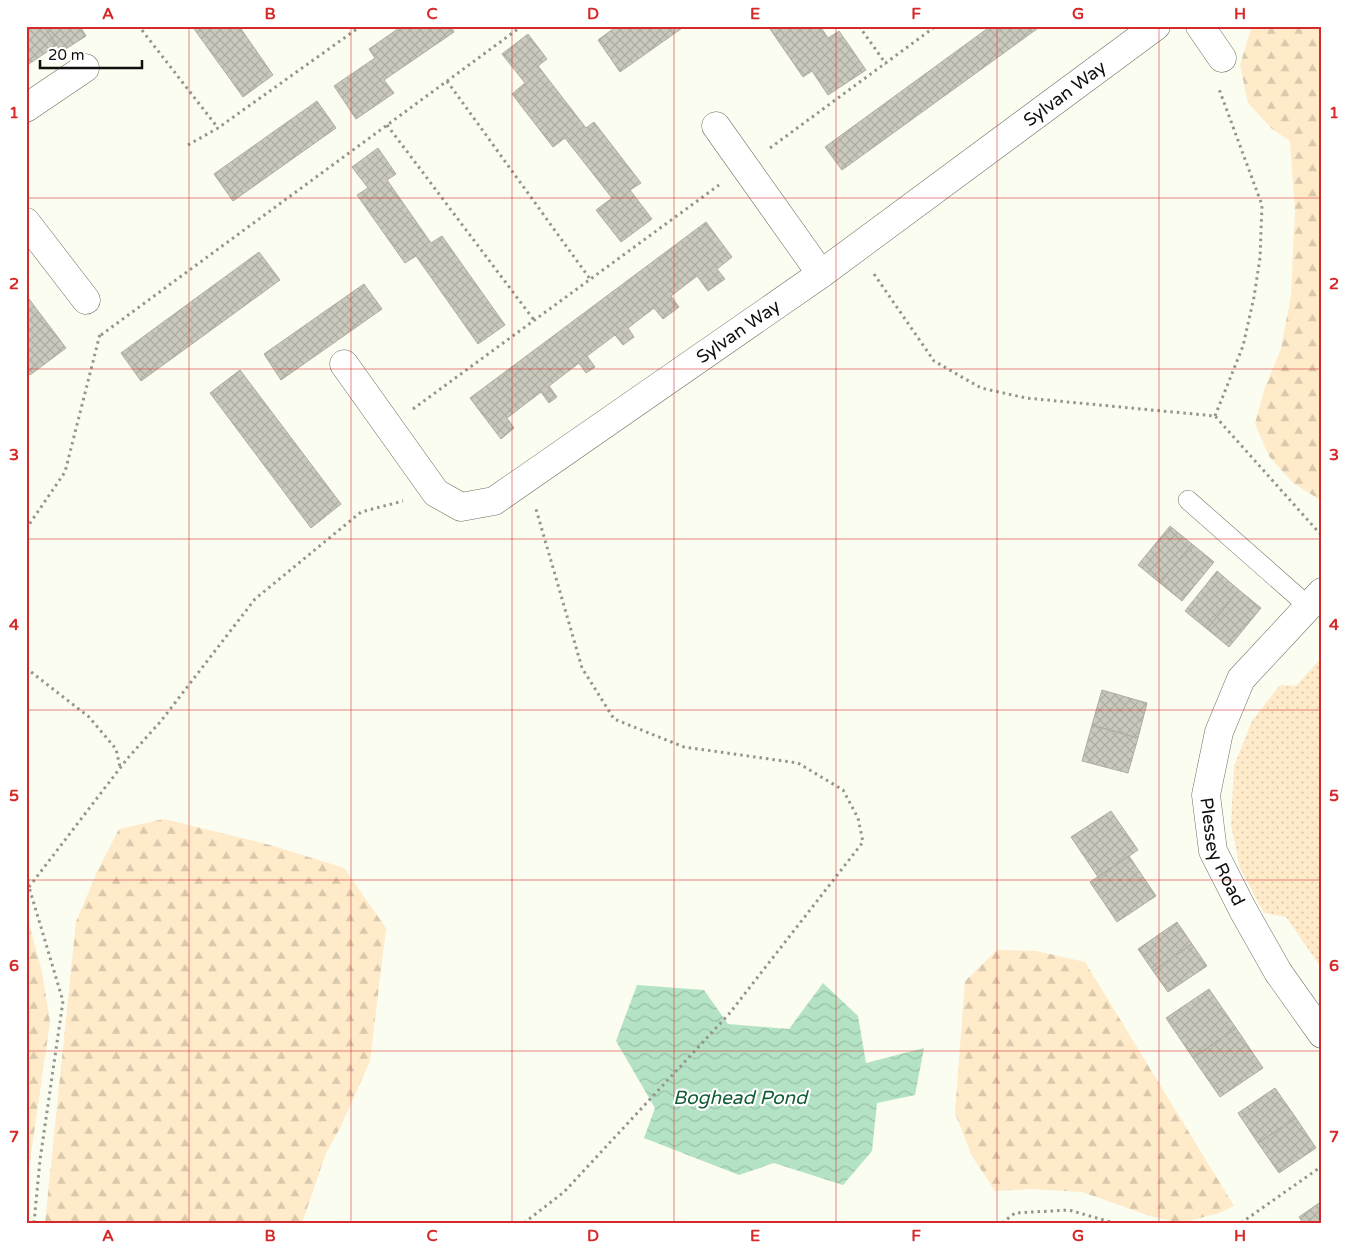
<svg xmlns="http://www.w3.org/2000/svg" width="1348" height="1249" viewBox="0 0 1348 1249" font-family="'Varela Round',sans-serif">
<style>
.grass{fill:url(#grass-dots)}
.forest{fill:url(#forest-firs)}
.water{fill:url(#water-waves)}
.building{fill:url(#building-cross-hatch);stroke:#b0ada1}
.lines{fill:none;stroke-linecap:round;stroke-linejoin:round}
.lane-casing{stroke:#6d7065;stroke-width:20}
.street-casing{stroke:#6d7065;stroke-width:29}
.path{stroke:#94968d;stroke-width:3;stroke-dasharray:2.5 4;stroke-linecap:butt}
.lane{stroke:#fff;stroke-width:19}
.street{stroke:#fff;stroke-width:28}
.grid{fill:none;stroke:#d62828;stroke-width:1;stroke-opacity:0.55}
.labels{text-anchor:middle;dominant-baseline:central;stroke-width:4.5;stroke-linejoin:round;paint-order:stroke}
.street-label{font-size:18px;fill:#0f100c;stroke:#fff}
.water-label{font-size:19px;font-style:italic;fill:#115b36;stroke:#fff}
.neatline{fill:none;stroke:#d62828;stroke-width:2}
.grid-label{font-size:16px;text-anchor:middle;font-weight:bold;fill:#d62828}
</style>
<defs>
<pattern id="grass-dots" width="8" height="8" patternUnits="userSpaceOnUse" patternTransform="scale(1.25)"><rect width="8" height="8" fill="#ffeac9"/><path d="M2 2h.1M6 6h.1" fill="none" stroke="#d9c8ab" stroke-width="1.8" stroke-linecap="round"/></pattern>
<pattern id="forest-firs" width="22" height="20" patternUnits="userSpaceOnUse" patternTransform="scale(1.25)"><rect width="22" height="20" fill="#ffeac9"/><path d="M5 1l3.5 6h-7zM16 11l3.5 6h-7z" fill="#d9c8ab"/></pattern>
<pattern id="water-waves" width="16" height="10" patternUnits="userSpaceOnUse" patternTransform="scale(1.25)"><rect width="16" height="10" fill="#b4e2c4"/><path d="M0 5q4-4 8 0t8 0" fill="none" stroke="#9ac1a7"/></pattern>
<pattern id="building-cross-hatch" width="8" height="8" patternUnits="userSpaceOnUse" patternTransform="scale(1.25)"><rect width="8" height="8" fill="#cbc9bd"/><path d="M0 0l8 8M0 8l8-8" fill="none" stroke="#adaca1"/></pattern>
</defs>
<rect width="100%" height="100%" fill="#fafdf0"/>
<path class="grass" d="M 1322,657 L 1322,969 L 1286,917 L 1264,913 L 1240,868 L 1231,825 L 1234,766 L 1252,721 L 1280,685 L 1296,686 Z"/>
<path class="forest" d="M 1252,26 L 1322,26 L 1322,501 L 1293,483 L 1269,456 L 1255,424 L 1265,387 L 1281,349 L 1291,295 L 1295,211 L 1290,141 L 1272,129 L 1248,103 L 1240,65 Z
M 164,819 L 270,845 L 344,868 L 386,928 L 370,1061 L 341,1126 L 326,1153 L 302,1223 L 45,1223 L 76,922 L 97,872 L 119,829 Z
M 26,922 L 29,924 L 42,972 L 50,1022 L 26,1188 Z
M 997,950 L 1036,951 L 1085,962 L 1234,1206 L 1219,1213 L 1181,1223 L 1153,1217 L 1082,1192 L 1032,1189 L 995,1191 L 972,1156 L 955,1113 L 965,981 Z"/>
<path class="water" d="M 823,983 L 858,1016 L 866,1063 L 924,1048 L 915,1095 L 877,1103 L 872,1151 L 843,1185 L 774,1163 L 739,1175 L 644,1138 L 655,1108 L 616,1041 L 637,985 L 704,990 L 728,1024 L 789,1029 Z"/>
<path class="building" d="M 26,26 L 44,26 L 57,45 L 26,66 Z
M 44,26 L 80,26 L 86,36 L 61,52 Z
M 192,26 L 239,26 L 273,75 L 243,97 Z
M 402,26 L 451,26 L 454,32 L 384,80 L 394,93 L 356,119 L 334,86 L 375,58 L 369,49 Z
M 617,26 L 685,26 L 620,72 L 598,40 Z
M 768,26 L 820,26 L 828,38 L 839,31 L 866,70 L 828,95 L 812,71 L 803,77 Z
M 991,26 L 1041,26 L 842,170 L 825,147 Z
M 528,34 L 547,59 L 538,66 L 586,128 L 594,122 L 641,183 L 630,190 L 652,219 L 621,242 L 596,210 L 612,198 L 565,138 L 553,147 L 512,94 L 525,83 L 502,54 Z
M 317,101 L 336,128 L 233,201 L 214,174 Z
M 378,148 L 396,174 L 387,180 L 431,243 L 442,236 L 505,325 L 478,344 L 416,256 L 405,263 L 357,195 L 368,188 L 352,167 Z
M 706,222 L 732,257 L 717,269 L 725,279 L 708,291 L 697,276 L 671,296 L 679,307 L 663,319 L 654,308 L 628,328 L 634,337 L 623,345 L 615,335 L 587,356 L 595,367 L 586,373 L 579,363 L 549,386 L 557,397 L 549,403 L 541,392 L 507,418 L 514,428 L 501,439 L 470,398 Z
M 259,252 L 280,280 L 141,381 L 121,353 Z
M 364,284 L 382,309 L 281,380 L 264,354 Z
M 26,295 L 66,348 L 30,375 L 26,371 Z
M 240,370 L 341,504 L 311,528 L 210,393 Z
M 1170,526 L 1192,544 L 1160,583 L 1138,565 Z
M 1192,544 L 1214,562 L 1182,601 L 1160,583 Z
M 1217,571 L 1239,590 L 1207,629 L 1185,611 Z
M 1239,590 L 1261,608 L 1229,647 L 1207,629 Z
M 1102,690 L 1147,703 L 1138,738 L 1092,725 Z
M 1092,725 L 1138,738 L 1128,773 L 1082,761 Z
M 1111,811 L 1138,850 L 1098,877 L 1071,837 Z
M 1129,856 L 1156,896 L 1117,922 L 1090,882 Z
M 1177,922 L 1192,944 L 1153,971 L 1138,949 Z
M 1192,944 L 1207,966 L 1168,992 L 1153,971 Z
M 1209,989 L 1236,1028 L 1193,1058 L 1166,1018 Z
M 1236,1028 L 1263,1068 L 1220,1097 L 1193,1058 Z
M 1275,1088 L 1296,1118 L 1258,1143 L 1238,1113 Z
M 1296,1118 L 1316,1148 L 1279,1173 L 1258,1143 Z
M 1322,1201 L 1322,1223 L 1303,1223 L 1299,1217 Z"/>
<g class="lines">
<g class="lane-casing">
<path id="lane" d="M 1188,500 L 1308,606"/>
</g>
<g class="street-casing">
<g id="street">
<path d="M 1200,26 L 1222,58"/>
<path d="M 26,108 L 85,68"/>
<path d="M 716,126 L 821,274"/>
<path d="M 26,222 L 86,300"/>
<path id="s1" d="M 344,364 L 436,493 L 461,507 L 494,501 L 821,274 L 1156,26"/>
<path id="s2" d="M 1322,592 L 1241,679 L 1219,732 L 1206,795 L 1213,851 L 1243,910 L 1278,972 L 1322,1034"/>
</g>
</g>
<path class="path" d="M 145,26 L 141,29 L 218,128
M 859,26 L 886,64
M 447,81 L 590,279
M 387,125 L 534,320
M 188,145 L 218,128 L 361,26
M 770,148 L 936,26
M 874,274 L 934,361 L 981,388 L 1026,398 L 1215,416 L 1322,536
M 101,335 L 522,26
M 413,409 L 719,185
M 1215,416 L 1243,346 L 1254,297 L 1260,258 L 1262,205 L 1219,89
M 26,529 L 65,472 L 100,334
M 26,668 L 89,717 L 116,749 L 120,767
M 26,866 L 29,887
M 26,884 L 29,887 L 63,1001 L 40,1160 L 34,1223
M 29,887 L 127,759 L 161,721 L 255,599 L 361,512 L 403,501
M 524,1223 L 564,1192 L 729,1014 L 863,842 L 858,818 L 843,790 L 798,763 L 684,747 L 614,719 L 582,668 L 536,509
M 1002,1223 L 1015,1213 L 1069,1210 L 1114,1223
M 1241,1223 L 1322,1166"/>
<use href="#lane" class="lane"/>
<use href="#street" class="street"/>
</g>
<path class="grid" d="M 189,26 L 189,1223M 351,26 L 351,1223M 512,26 L 512,1223M 674,26 L 674,1223M 836,26 L 836,1223M 997,26 L 997,1223M 1159,26 L 1159,1223M 26,198 L 1322,198M 26,369 L 1322,369M 26,539 L 1322,539M 26,710 L 1322,710M 26,880 L 1322,880M 26,1051 L 1322,1051"/>
<g class="labels">
<g class="street-label">
<text stroke="none"><textPath href="#s1" startOffset="922">Sylvan Way</textPath></text>
<text stroke="none"><textPath href="#s1" startOffset="518">Sylvan Way</textPath></text>
<text stroke="none"><textPath href="#s2" startOffset="300">Plessey Road</textPath></text>
</g>
<g class="water-label">
<text x="740" y="1098">Boghead Pond</text>
</g>
</g>
<rect width="1348" height="1249" fill="none" stroke="#ffffff" stroke-width="55"/>
<path d="M40 60v8h102v-8" fill="none" stroke="#0f100c" stroke-width="2.5"/>
<text x="48" y="60" font-size="15" fill="#0f100c" stroke="#ffffff" stroke-width="4" paint-order="stroke">20 m</text>
<rect x="28" y="28" width="1292" height="1194" class="neatline"/>
<g class="grid-label">
<text x="108" y="19">A</text>
<text x="270" y="19">B</text>
<text x="432" y="19">C</text>
<text x="593" y="19">D</text>
<text x="755" y="19">E</text>
<text x="916" y="19">F</text>
<text x="1078" y="19">G</text>
<text x="1240" y="19">H</text>
<text x="14" y="118">1</text>
<text x="1334" y="118">1</text>
<text x="14" y="289">2</text>
<text x="1334" y="289">2</text>
<text x="14" y="460">3</text>
<text x="1334" y="460">3</text>
<text x="14" y="630">4</text>
<text x="1334" y="630">4</text>
<text x="14" y="801">5</text>
<text x="1334" y="801">5</text>
<text x="14" y="971">6</text>
<text x="1334" y="971">6</text>
<text x="14" y="1142">7</text>
<text x="1334" y="1142">7</text>
<text x="108" y="1241">A</text>
<text x="270" y="1241">B</text>
<text x="432" y="1241">C</text>
<text x="593" y="1241">D</text>
<text x="755" y="1241">E</text>
<text x="916" y="1241">F</text>
<text x="1078" y="1241">G</text>
<text x="1240" y="1241">H</text>
</g>
</svg>
